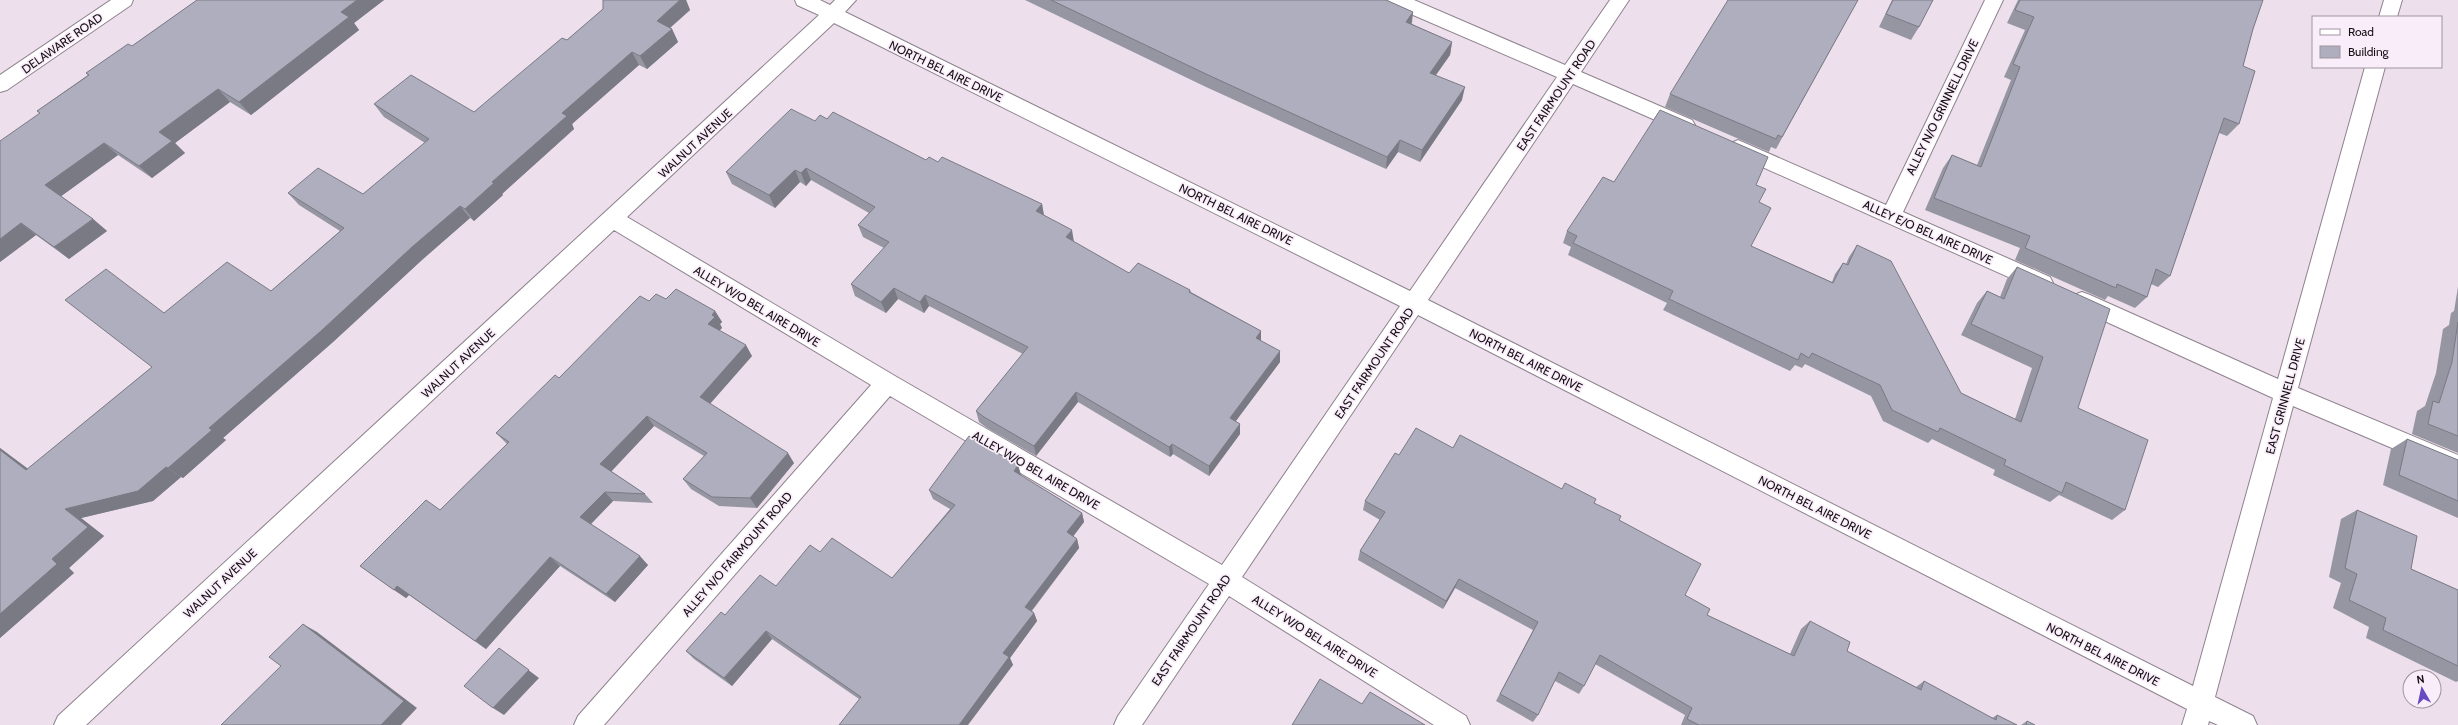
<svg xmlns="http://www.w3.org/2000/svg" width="2458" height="725" viewBox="0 0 2458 725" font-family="Cabin,sans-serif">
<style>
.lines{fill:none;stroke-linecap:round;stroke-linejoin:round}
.minor-casing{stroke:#8e828e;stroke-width:2}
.minor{fill:#fff;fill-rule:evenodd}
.wall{fill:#9696a3}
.shaded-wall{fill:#7a7a85}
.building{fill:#aeaebe;stroke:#7a7a85}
.labels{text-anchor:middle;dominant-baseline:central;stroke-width:3.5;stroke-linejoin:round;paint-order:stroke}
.street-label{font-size:12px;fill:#141014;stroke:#faedfa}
</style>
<rect width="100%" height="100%" fill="#ede0ec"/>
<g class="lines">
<g class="minor-casing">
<path id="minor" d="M 111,0 L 133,0 L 131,5 L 7,90 L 0,92 L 0,75 Z
M 795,0 L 820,0 L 830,5 L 835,0 L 856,0 L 845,12 L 1410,291 L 1557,77 L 1390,5 L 1388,0 L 1414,0 L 1565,65 L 1610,0 L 1629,0 L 1581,72 L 1692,120 L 1695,125 L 1692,130 L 1685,133 L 1678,130 L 1573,84 L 1428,300 L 2193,686 L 2273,398 L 2074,307 L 2071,301 L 2074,295 L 2082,292 L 2090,295 L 2278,379 L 2365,67 L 2385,67 L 2298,388 L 2458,455 L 2458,476 L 2293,406 L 2215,697 L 2253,716 L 2257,725 L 2218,725 L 2209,721 L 2208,725 L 2182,725 L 2187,709 L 1418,315 L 1242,577 L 1466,716 L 1470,725 L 1434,725 L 1229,596 L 1142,725 L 1114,725 L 1118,716 L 1209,584 L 890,396 L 604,725 L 574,725 L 578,716 L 871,385 L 614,230 L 86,725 L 54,725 L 58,716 L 819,15 L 797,5 ZM 834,23 L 1400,306 L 1222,565 L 895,376 L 627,217 Z
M 1985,0 L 2003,0 L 1903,212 L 2050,277 L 2053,283 L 2050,289 L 2042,292 L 1731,153 L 1728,148 L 1731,143 L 1738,140 L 1745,143 L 1886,205 Z
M 2384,0 L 2402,0 L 2397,17 L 2379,17 Z"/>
</g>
<use href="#minor" class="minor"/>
</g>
<path class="wall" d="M 197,0 L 384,0 L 354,23 L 359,30 L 251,115 L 230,102 L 175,143 L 185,153 L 152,178 L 118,155 L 61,196 L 93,219 L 107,231 L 69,259 L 36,235 L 0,262 L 40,113 L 37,111 L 88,75 L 86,73 L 132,46 Z
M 603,0 L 686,0 L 690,10 L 670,28 L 672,29 L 678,42 L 647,69 L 639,65 L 572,124 L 574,129 L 502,194 L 503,195 L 474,221 L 470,218 L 423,259 L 333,342 L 223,438 L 226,440 L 183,478 L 181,477 L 153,501 L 81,518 L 104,536 L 69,568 L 74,573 L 0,638 L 0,448 L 28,469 L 152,367 L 164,313 L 271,291 L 340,231 L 299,205 L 288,193 L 363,194 L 425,143 L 384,117 L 374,104 L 474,112 L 567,40 L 603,9 Z
M 1025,0 L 1386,0 L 1413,12 L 1412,24 L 1452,42 L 1450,55 L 1436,75 L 1462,100 L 1420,162 L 1398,152 L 1386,169 L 1206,87 Z
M 1858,0 L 1776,149 L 1771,147 L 1769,152 L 1665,107 L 1670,94 Z
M 1892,0 L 1933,0 L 1919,27 L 1911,40 L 1879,27 Z
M 2018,0 L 2263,0 L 2253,29 L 2243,66 L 2239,124 L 2227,136 L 2219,133 L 2170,276 L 2158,287 L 2151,284 L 2147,297 L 2135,308 L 2108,296 L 2105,300 L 2015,260 L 2020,248 L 1925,210 L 1943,168 L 1952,155 L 1977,165 L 2011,80 L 2004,77 L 2025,30 L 2007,23 Z
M 827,119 L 926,160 L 938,162 L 1042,204 L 1044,216 L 1074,242 L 1129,273 L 1190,290 L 1191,292 L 1261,331 L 1261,341 L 1280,362 L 1235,421 L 1240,424 L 1240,434 L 1209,476 L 1173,454 L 1170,457 L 1078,402 L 1036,456 L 987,428 L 979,422 L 976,411 L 1023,354 L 929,306 L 924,313 L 898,299 L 886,313 L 855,296 L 851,284 L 884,248 L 863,237 L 858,225 L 869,213 L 811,180 L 806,186 L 800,182 L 775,208 L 732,184 L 726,172 L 815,121 Z
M 1614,182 L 1756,185 L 1759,202 L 1751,246 L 1832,282 L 1835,274 L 1843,263 L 1846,264 L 1849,257 L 1857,245 L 1961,393 L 2015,419 L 2032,368 L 1961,335 L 1977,303 L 1987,291 L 2000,297 L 2007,279 L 2017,267 L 2078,408 L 2125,510 L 2112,520 L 2059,495 L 2050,502 L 1993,475 L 1995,470 L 1932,439 L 1928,443 L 1883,421 L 1871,396 L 1805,364 L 1802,368 L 1795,365 L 1790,371 L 1663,310 L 1667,303 L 1568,255 L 1571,247 L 1563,243 L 1567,231 Z
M 2458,287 L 2458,453 L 2412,434 L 2417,411 L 2425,406 L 2436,373 L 2443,329 L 2449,325 L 2451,313 L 2454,311 Z
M 666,299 L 715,311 L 722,322 L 720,324 L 722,328 L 719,330 L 752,356 L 710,404 L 794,463 L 757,508 L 719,506 L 691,489 L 683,479 L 704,456 L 654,426 L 611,471 L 645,494 L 653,503 L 613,501 L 591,524 L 648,565 L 615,602 L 560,566 L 486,649 L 409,595 L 406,598 L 360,566 L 440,510 L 507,444 L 496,433 L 649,301 Z
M 2407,439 L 2458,460 L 2458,518 L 2383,485 L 2391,449 Z
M 1453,448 L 1562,489 L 1594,503 L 1619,520 L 1685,595 L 1707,615 L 1790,654 L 1801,629 L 1810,621 L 1847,651 L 1916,687 L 1924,681 L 1992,718 L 1997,715 L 2017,725 L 1681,725 L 1685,715 L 1595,664 L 1584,686 L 1579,694 L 1555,681 L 1538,715 L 1533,722 L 1496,701 L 1533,630 L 1455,588 L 1443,609 L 1358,560 L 1360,551 L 1380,520 L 1363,510 L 1365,501 L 1399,455 Z
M 1018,465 L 1021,476 L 1082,513 L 1084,522 L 1073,536 L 1077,539 L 1079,548 L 1032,611 L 1034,613 L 1037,621 L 1010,658 L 1013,665 L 859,699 L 772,639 L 732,686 L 694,659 L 686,651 L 725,615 L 776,586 L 820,552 L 892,578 L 950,509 L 933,499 L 929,490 Z
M 2357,510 L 2411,569 L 2458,590 L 2458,681 L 2456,682 L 2366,638 L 2369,627 L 2333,608 L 2341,583 L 2329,577 L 2341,519 Z
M 2027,721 L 2035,725 L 2021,725 Z"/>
<path class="shaded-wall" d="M 357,0 L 384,0 L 354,23 L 359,30 L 251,115 L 239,102 L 341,12 Z
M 680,0 L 686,0 L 690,10 L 663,34 L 657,21 Z
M 1413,12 L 1411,25 L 1406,22 Z
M 672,29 L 678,42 L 647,69 L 640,56 Z
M 1452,42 L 1450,55 L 1428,86 L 1430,73 Z
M 632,52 L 639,65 L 572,124 L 574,129 L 502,194 L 503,195 L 474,221 L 465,209 L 562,113 Z
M 1465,87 L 1462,100 L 1420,162 L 1422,150 Z
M 218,89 L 230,102 L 175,143 L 185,153 L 152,178 L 139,166 L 159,132 Z
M 1400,140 L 1398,152 L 1386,169 L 1387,157 Z
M 104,143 L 118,155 L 60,197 L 45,185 Z
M 806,168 L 811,180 L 806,186 L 801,173 Z
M 795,170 L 800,182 L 775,208 L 769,195 Z
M 1042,204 L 1044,216 L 1036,211 Z
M 460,206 L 470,218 L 423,259 L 333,342 L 223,438 L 226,440 L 183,478 L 168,468 L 209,428 L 412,247 Z
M 93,219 L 107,231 L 69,259 L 54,247 Z
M 21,223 L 36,235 L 0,262 L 0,239 Z
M 1072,230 L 1074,242 L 1066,237 Z
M 894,288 L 898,299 L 886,313 L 881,302 Z
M 925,295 L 929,306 L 924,313 L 920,302 Z
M 715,311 L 722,322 L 720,324 L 722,328 L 715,335 L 708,324 L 712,315 Z
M 1261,331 L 1261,342 L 1256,338 Z
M 746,345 L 752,356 L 707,407 L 700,397 Z
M 1280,351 L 1280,362 L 1230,429 L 1230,418 Z
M 1076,392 L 1078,402 L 1036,456 L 1034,446 Z
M 647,416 L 654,426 L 609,474 L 600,464 Z
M 1240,424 L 1240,434 L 1209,476 L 1209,466 Z
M 1172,444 L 1173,454 L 1170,457 L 1169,447 Z
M 0,448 L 43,480 L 26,470 L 0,450 Z
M 788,453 L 794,463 L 757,508 L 750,498 Z
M 1018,465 L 1021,475 L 1017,481 L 1014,471 Z
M 166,467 L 181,477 L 153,501 L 81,518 L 104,536 L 69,568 L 74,573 L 0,638 L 0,614 L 52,559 L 65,509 Z
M 605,492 L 613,501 L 589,526 L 580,517 Z
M 1082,513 L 1084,522 L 1069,542 L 1067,532 Z
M 1077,539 L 1079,548 L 1028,615 L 1025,607 Z
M 640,556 L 648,565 L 615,602 L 606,594 Z
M 550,557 L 560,566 L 486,649 L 475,641 Z
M 1459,579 L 1455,588 L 1443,609 L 1446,601 Z
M 397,586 L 409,595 L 406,598 L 394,590 Z
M 1034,613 L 1037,621 L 1010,658 L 1013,665 L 968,725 L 959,725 L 1003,653 Z
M 303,624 L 317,632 L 417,708 L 401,725 L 381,725 Z
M 766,631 L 772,639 L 732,686 L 724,678 Z
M 499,648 L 539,678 L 504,715 L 493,708 Z"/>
<path class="building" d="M 197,0 L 357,0 L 341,12 L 349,17 L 239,102 L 218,89 L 159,132 L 172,141 L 139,166 L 104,143 L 45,185 L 93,219 L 54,247 L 21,223 L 0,239 L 0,141 L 40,113 L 37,111 L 89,75 L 86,73 L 128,44 L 132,46 Z
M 603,0 L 680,0 L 657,21 L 672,29 L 640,56 L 632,52 L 562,113 L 567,116 L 492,182 L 494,183 L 465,209 L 460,206 L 412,247 L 321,331 L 209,428 L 212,430 L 168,468 L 166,467 L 138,491 L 65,509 L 88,527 L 52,559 L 57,564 L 0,614 L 0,450 L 26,470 L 152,367 L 65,300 L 106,269 L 164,313 L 227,262 L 271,291 L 344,228 L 288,193 L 318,168 L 363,194 L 429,139 L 374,104 L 411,75 L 474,112 L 562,38 L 567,40 L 603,9 Z
M 1051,0 L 1386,0 L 1413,12 L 1406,22 L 1452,42 L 1430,73 L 1465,87 L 1422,150 L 1400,140 L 1387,157 L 1206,74 Z
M 1728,0 L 1858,0 L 1782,137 L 1778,135 L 1776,139 L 1670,94 Z
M 1893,0 L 1933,0 L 1919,27 L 1886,14 Z
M 2020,0 L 2263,0 L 2253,29 L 2243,66 L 2255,71 L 2239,124 L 2224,118 L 2170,276 L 2156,269 L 2147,297 L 2117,284 L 2116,288 L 2025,248 L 2030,236 L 1934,198 L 1952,155 L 1981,167 L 2020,67 L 2013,64 L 2034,17 L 2015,10 Z
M 791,109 L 815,121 L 820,115 L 827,119 L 833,112 L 926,160 L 929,157 L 938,162 L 942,157 L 1042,204 L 1036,211 L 1072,230 L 1066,237 L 1129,273 L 1138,263 L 1190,290 L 1189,292 L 1261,331 L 1256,338 L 1280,351 L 1230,418 L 1240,424 L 1209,466 L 1172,444 L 1169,447 L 1076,392 L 1034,446 L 984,417 L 976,411 L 1028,347 L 925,295 L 920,302 L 894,288 L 881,302 L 851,284 L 889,242 L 858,225 L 875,207 L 806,168 L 801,173 L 795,170 L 769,195 L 726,172 Z
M 1660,110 L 1768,157 L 1756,185 L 1766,189 L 1759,202 L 1771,208 L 1751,246 L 1833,283 L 1843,263 L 1848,265 L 1857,245 L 1891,261 L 1961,393 L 2021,422 L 2043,357 L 1971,324 L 1987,291 L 2004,299 L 2017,267 L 2110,309 L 2078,408 L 2148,440 L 2125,510 L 2066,482 L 2062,493 L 2004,465 L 2006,460 L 1940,428 L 1938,432 L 1892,410 L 1880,385 L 1812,353 L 1809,358 L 1801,353 L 1798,360 L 1669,299 L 1673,291 L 1573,243 L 1577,236 L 1567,231 L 1603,177 L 1614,182 Z
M 676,289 L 715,311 L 712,315 L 715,317 L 708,324 L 746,345 L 700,397 L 788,453 L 750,498 L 712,497 L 683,479 L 707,453 L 647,416 L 600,464 L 645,494 L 605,492 L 580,517 L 640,556 L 606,594 L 550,557 L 475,641 L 397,586 L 394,590 L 360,566 L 426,500 L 440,510 L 509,442 L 496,433 L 555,375 L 559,378 L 640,296 L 649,301 L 656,294 L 666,299 Z
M 2458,322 L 2458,436 L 2428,424 L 2433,401 L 2439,403 L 2452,362 Z
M 1416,428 L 1453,448 L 1460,435 L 1562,489 L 1565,483 L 1596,499 L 1594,503 L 1621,516 L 1619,520 L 1701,564 L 1685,595 L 1710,609 L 1707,615 L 1794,656 L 1810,621 L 1850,642 L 1847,651 L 1921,690 L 1924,681 L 1996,720 L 1997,715 L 2017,725 L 1699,725 L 1687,719 L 1692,708 L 1600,655 L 1584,686 L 1559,672 L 1538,715 L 1500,694 L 1538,622 L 1459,579 L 1446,601 L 1360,551 L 1385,512 L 1365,501 L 1395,453 L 1399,455 Z
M 969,436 L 1018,465 L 1014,471 L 1082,513 L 1067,532 L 1077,539 L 1025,607 L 1034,613 L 1003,653 L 1009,657 L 959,725 L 839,725 L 861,697 L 766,631 L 724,678 L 686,651 L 721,612 L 725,615 L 760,575 L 776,586 L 810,545 L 820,552 L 832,538 L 892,578 L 955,505 L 929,490 Z
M 2407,439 L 2458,460 L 2458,501 L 2399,475 Z
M 2357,510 L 2417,536 L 2411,569 L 2458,590 L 2458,666 L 2383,630 L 2386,618 L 2349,600 L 2357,574 L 2345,568 Z
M 303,624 L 404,701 L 381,725 L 221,725 L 281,666 L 269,657 Z
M 499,648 L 529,670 L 493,708 L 464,686 Z
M 1320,679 L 1362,704 L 1370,692 L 1425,725 L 1292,725 Z
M 2027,721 L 2035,725 L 2026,725 Z"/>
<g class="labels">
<g class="street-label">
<text transform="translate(62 43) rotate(-35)">DELAWARE ROAD</text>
<text transform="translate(946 71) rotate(26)">NORTH BEL AIRE DRIVE</text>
<text transform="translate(1556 95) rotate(-56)">EAST FAIRMOUNT ROAD</text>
<text transform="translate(1942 107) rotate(-64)">ALLEY N/O GRINNELL DRIVE</text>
<text transform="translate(695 143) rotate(-43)">WALNUT AVENUE</text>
<text transform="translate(1236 214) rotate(26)">NORTH BEL AIRE DRIVE</text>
<text transform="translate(1928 232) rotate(24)">ALLEY E/O BEL AIRE DRIVE</text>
<text transform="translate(757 306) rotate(31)">ALLEY W/O BEL AIRE DRIVE</text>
<text transform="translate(1526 360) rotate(27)">NORTH BEL AIRE DRIVE</text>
<text transform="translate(458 363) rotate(-43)">WALNUT AVENUE</text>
<text transform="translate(1374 363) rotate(-56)">EAST FAIRMOUNT ROAD</text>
<text transform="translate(2285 396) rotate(-75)">EAST GRINNELL DRIVE</text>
<text transform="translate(1036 470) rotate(30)">ALLEY W/O BEL AIRE DRIVE</text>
<text transform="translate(1815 507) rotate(27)">NORTH BEL AIRE DRIVE</text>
<text transform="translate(737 554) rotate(-49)">ALLEY N/O FAIRMOUNT ROAD</text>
<text transform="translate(220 583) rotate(-43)">WALNUT AVENUE</text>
<text transform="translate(1191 630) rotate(-56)">EAST FAIRMOUNT ROAD</text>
<text transform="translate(1315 636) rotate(32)">ALLEY W/O BEL AIRE DRIVE</text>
<text transform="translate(2103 654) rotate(27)">NORTH BEL AIRE DRIVE</text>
</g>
</g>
<rect x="2312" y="16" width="130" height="52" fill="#faedfa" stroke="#9e959e"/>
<rect x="2320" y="29" width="20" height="6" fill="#ffffff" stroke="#9e959e"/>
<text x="2348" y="36" font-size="12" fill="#141014">Road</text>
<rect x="2320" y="46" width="20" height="12" fill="#aeaebe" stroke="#9e959e"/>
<text x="2348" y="56" font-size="12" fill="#141014">Building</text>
<g transform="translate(2422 689) rotate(351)"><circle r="19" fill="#faedfa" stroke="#9e959e"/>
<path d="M0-3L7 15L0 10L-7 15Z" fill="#6849c2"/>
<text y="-6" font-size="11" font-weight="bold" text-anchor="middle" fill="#141014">N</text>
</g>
</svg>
